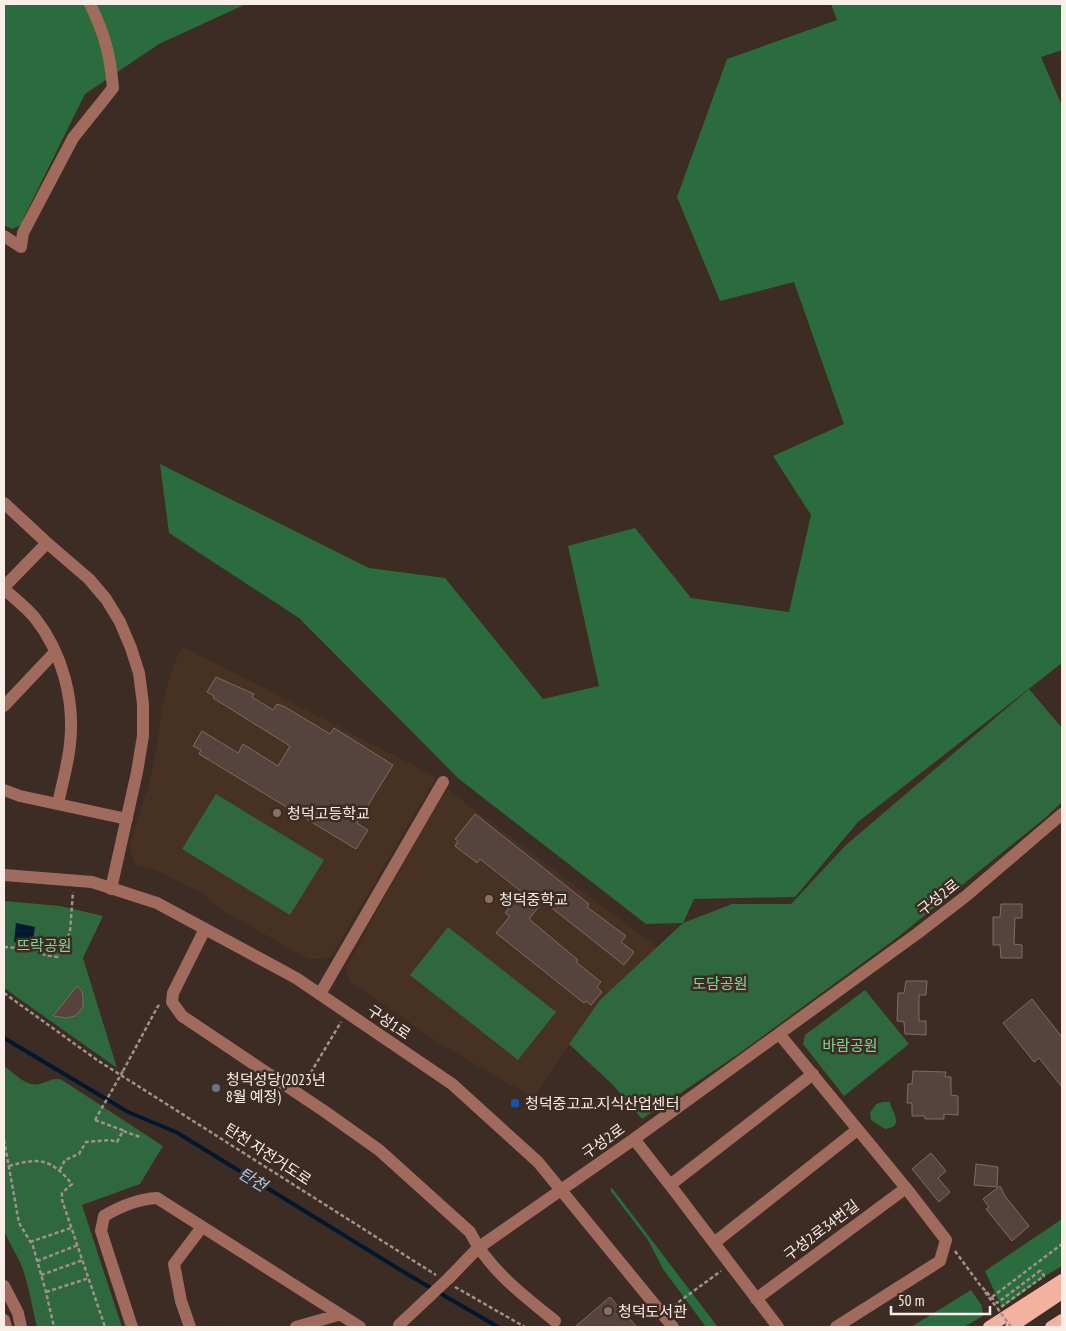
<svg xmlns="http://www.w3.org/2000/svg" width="1066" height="1331" viewBox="0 0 1066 1331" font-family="'PT Sans Narrow','Noto Sans KR',sans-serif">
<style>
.built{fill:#473123}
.green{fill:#2f683f}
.forest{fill:#2a6c3e}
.water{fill:#001730}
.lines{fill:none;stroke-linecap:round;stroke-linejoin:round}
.stream{stroke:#001730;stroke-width:4}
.building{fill:#57433d;stroke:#806a64}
.path{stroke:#a0928a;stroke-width:2.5;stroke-dasharray:4 2.5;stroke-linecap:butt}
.minor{stroke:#a06b5d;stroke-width:12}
.major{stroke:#f3b1a0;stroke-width:12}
.path-bridge{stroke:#a0928a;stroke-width:2.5;stroke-dasharray:4 2.5;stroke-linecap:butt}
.minor-bridge{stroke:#a06b5d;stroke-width:12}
.education-dot{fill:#8d6e63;stroke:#3d2c23;stroke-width:2}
.worship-dot{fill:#6b7280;stroke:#3d2c23;stroke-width:2}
.transit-dot{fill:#1a4fb4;stroke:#3d2c23;stroke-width:2}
.labels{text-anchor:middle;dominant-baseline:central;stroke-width:5;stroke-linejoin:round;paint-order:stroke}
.poi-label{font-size:15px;fill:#faefe8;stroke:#3d2c23;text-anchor:start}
.street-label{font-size:15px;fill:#faefe8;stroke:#3d2c23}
.park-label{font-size:15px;fill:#7dd895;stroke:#3d2c23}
.water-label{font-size:16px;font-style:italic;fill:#a2cbf9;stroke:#3d2c23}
</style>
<rect width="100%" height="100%" fill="#3d2c23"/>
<path class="built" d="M 182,646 L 436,777 L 331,957 L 321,959 L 308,959 L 215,906 L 202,893 L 158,871 L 136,865 L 131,856 L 130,844 L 149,783 L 157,748 L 162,704 L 173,667 Z
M 447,789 L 658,948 L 600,1000 L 533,1098 L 439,1043 L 349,981 L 346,967 L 428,819 Z"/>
<path class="green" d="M 1029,689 L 1062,728 L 1062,802 L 1045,818 L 898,937 L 737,1055 L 642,1119 L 613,1085 L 569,1044 L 600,1000 L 683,923 L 732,904 L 791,904 L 846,845 Z
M 216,794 L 324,860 L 290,915 L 182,849 Z
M 4,901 L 60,906 L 103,916 L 83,958 L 117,1068 L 4,988 Z
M 448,927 L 556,1012 L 518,1060 L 410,975 Z
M 865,990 L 909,1044 L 844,1096 L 803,1044 L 805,1035 Z
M 4,1066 C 14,1073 26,1087 39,1084 C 49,1082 51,1077 62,1080 L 163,1146 L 140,1184 L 82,1205 L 122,1327 L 37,1327 C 32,1307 29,1286 22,1267 C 17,1253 7,1242 4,1228 Z
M 883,1102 L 890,1102 C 891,1110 897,1115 896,1123 L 893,1127 L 885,1129 L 871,1120 L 870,1113 L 876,1104 Z"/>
<path class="forest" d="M 4,4 L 246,4 L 159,44 L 85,94 L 25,215 L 21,225 L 12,229 L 4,225 Z
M 831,4 L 1062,4 L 1062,50 L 1041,57 L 1062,106 L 1062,663 L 858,822 L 795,897 L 694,899 L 683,923 L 646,924 L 459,779 L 299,618 L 169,533 L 160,464 L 369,568 L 445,578 L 543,699 L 599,686 L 568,546 L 635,528 L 691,598 L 789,612 L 811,515 L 773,456 L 844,424 L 794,282 L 720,301 L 677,197 L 727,59 L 837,20 Z
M 612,1188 L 717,1326 L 723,1327 L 706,1327 L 663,1269 L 648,1240 L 610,1190 Z
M 1062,1219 L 1062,1266 L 1045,1276 L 1002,1308 L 985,1271 Z
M 971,1290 L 982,1306 L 983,1316 L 964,1327 L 911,1327 Z"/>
<path class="water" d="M 16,923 L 35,927 L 32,945 L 14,942 Z"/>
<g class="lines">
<path class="stream" d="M 4,1038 L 128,1112 L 176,1132 L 407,1274 L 498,1327"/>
</g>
<path class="building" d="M 216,677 L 254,694 L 252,697 L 273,710 L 277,704 L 285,707 L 330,734 L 334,728 L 393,765 L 357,823 L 368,830 L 356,849 L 199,754 L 201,750 L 193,746 L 202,731 L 238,753 L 243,744 L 278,766 L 290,746 L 213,698 L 214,696 L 207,692 Z
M 475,814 L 589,904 L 587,907 L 626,936 L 621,942 L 634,952 L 624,965 L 543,901 L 529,919 L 578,960 L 576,962 L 601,982 L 597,987 L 602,992 L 591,1005 L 586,1001 L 584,1003 L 496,933 L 510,916 L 505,913 L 522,892 L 480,859 L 477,863 L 455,846 L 458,841 L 455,839 Z
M 1001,904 L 1022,904 L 1022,918 L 1015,918 L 1014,944 L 1022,945 L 1022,958 L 1001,958 L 1000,945 L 993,945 L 993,917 L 1000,917 Z
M 47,938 L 53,938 L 56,944 L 54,949 L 49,951 L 44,948 L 43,944 Z
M 906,981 L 927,981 L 926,995 L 919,995 L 919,1021 L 926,1021 L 926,1035 L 905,1034 L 904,1022 L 897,1021 L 898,993 L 904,993 Z
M 77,986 L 82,991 L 83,997 L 83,1007 L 80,1011 L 75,1016 L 67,1018 L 53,1016 Z
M 1032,999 L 1062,1037 L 1062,1087 L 1039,1058 L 1034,1062 L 1003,1023 Z
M 913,1071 L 946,1072 L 945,1077 L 951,1077 L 951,1095 L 958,1096 L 958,1115 L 944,1114 L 944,1119 L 925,1119 L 925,1116 L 912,1116 L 912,1103 L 907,1103 L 908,1084 L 912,1084 Z
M 931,1153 L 946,1171 L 938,1178 L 950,1192 L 939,1202 L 912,1169 Z
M 976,1164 L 998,1167 L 997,1187 L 974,1185 Z
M 1000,1186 L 1005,1196 L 1029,1226 L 1012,1241 L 986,1209 L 989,1207 L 983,1199 Z
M 610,1297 L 637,1327 L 575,1327 Z"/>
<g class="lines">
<path class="path" d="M 4,947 L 35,949 L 45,955 L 58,957 L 70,932 L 73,892
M 4,993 L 97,1060 L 436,1275
M 123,1071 L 158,1006 L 160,1005
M 304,1084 L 341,1022
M 95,1120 L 125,1131
M 4,1140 L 19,1223 L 33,1246 L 46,1292 L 54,1327
M 9,1166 C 40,1157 51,1159 72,1184 L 62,1193 L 62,1200 L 105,1327
M 60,1170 L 65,1160 L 79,1154 L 86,1142 L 110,1140 L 117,1142 L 123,1131 L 140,1137
M 30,1242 L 71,1228
M 955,1251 L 980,1285 L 997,1303 L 1041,1270
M 37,1261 L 78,1245
M 41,1275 L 83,1260
M 455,1287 L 525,1327
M 46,1292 L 89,1278
M 985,1292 L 997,1308
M 992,1297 L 1062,1244
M 673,1306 L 721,1271"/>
<path class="minor" d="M 4,236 L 21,247 L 23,233 L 73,138 L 113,88 C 110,54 105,35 90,4
M 4,503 L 46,542 L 89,579 L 106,599 L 120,622 L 131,648 L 139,673 L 143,704 L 143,736 L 137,772 L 111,889
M 4,587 L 47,543
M 4,589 C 14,598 26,607 35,618 C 62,652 75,700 70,744 C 68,764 62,784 58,804
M 4,706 L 55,652
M 4,790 L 20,796 L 127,819
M 4,875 L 92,882 L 157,903 L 296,978 L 452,1084 L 538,1162 L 673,1327
M 205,929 L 173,993 L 172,1002 L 182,1016 L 324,1111 L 379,1150 L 470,1232 C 488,1269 524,1296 555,1321
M 320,994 L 443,782
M 780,1035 L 906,1188 L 946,1240 L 940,1261 L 836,1327
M 634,1139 L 670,1185 L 778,1327
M 670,1185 L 813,1074
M 714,1243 L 857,1130
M 449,1278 L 478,1248 L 634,1139 L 918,933 L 966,896 L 1062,814
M 4,1286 L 18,1313 L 21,1327
M 756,1299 L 906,1188
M 4,1320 L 6,1327
M 132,1327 L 101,1231 L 104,1216 C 121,1206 137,1199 157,1198 L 360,1327
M 190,1327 L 181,1301 L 174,1264 L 202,1227
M 296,1327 L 338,1315"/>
<path class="major" d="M 989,1327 L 1062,1280
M 1011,1327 L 1062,1293
M 1051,1327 L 1062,1320"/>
<path class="path-bridge" d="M 95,1120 L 123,1071
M 1011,1327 L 998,1309 L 1044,1276 L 1041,1270"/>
<path class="minor-bridge" d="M 399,1325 L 449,1278"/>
</g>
<g class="education-dot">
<circle cx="277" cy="813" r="5"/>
<circle cx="489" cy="899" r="5"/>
<circle cx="608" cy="1311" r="5"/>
</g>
<circle class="worship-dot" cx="216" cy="1088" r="5"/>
<rect class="transit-dot" x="510" y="1098" width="10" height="10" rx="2.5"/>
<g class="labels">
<g class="poi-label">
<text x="287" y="813">청덕고등학교</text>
<text x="499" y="899">청덕중학교</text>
<text x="226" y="1079">청덕성당(2023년<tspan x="226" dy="17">8월 예정)</tspan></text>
<text x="525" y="1103">청덕중고교.지식산업센터</text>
<text x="618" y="1311">청덕도서관</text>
</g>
<g class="street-label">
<text transform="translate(938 897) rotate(-38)">구성2로</text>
<text transform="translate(389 1022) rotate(34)">구성1로</text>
<text transform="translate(603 1141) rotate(-35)">구성2로</text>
<text transform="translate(268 1154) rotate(33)">탄천 자전거도로</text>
<text transform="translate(821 1230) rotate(-37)">구성2로34번길</text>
</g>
<g class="park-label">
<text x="44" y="945">뜨락공원</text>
<text x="720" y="983">도담공원</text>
<text x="850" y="1045">바람공원</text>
</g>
<g class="water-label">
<text transform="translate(253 1179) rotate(31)">탄천</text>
</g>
</g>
<rect width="1066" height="1331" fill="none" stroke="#faefe8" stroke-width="10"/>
<path d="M891 1306v8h99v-8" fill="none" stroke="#faefe8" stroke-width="2.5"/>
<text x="898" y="1306" font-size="15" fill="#faefe8" stroke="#3d2c23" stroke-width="4" paint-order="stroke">50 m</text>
</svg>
